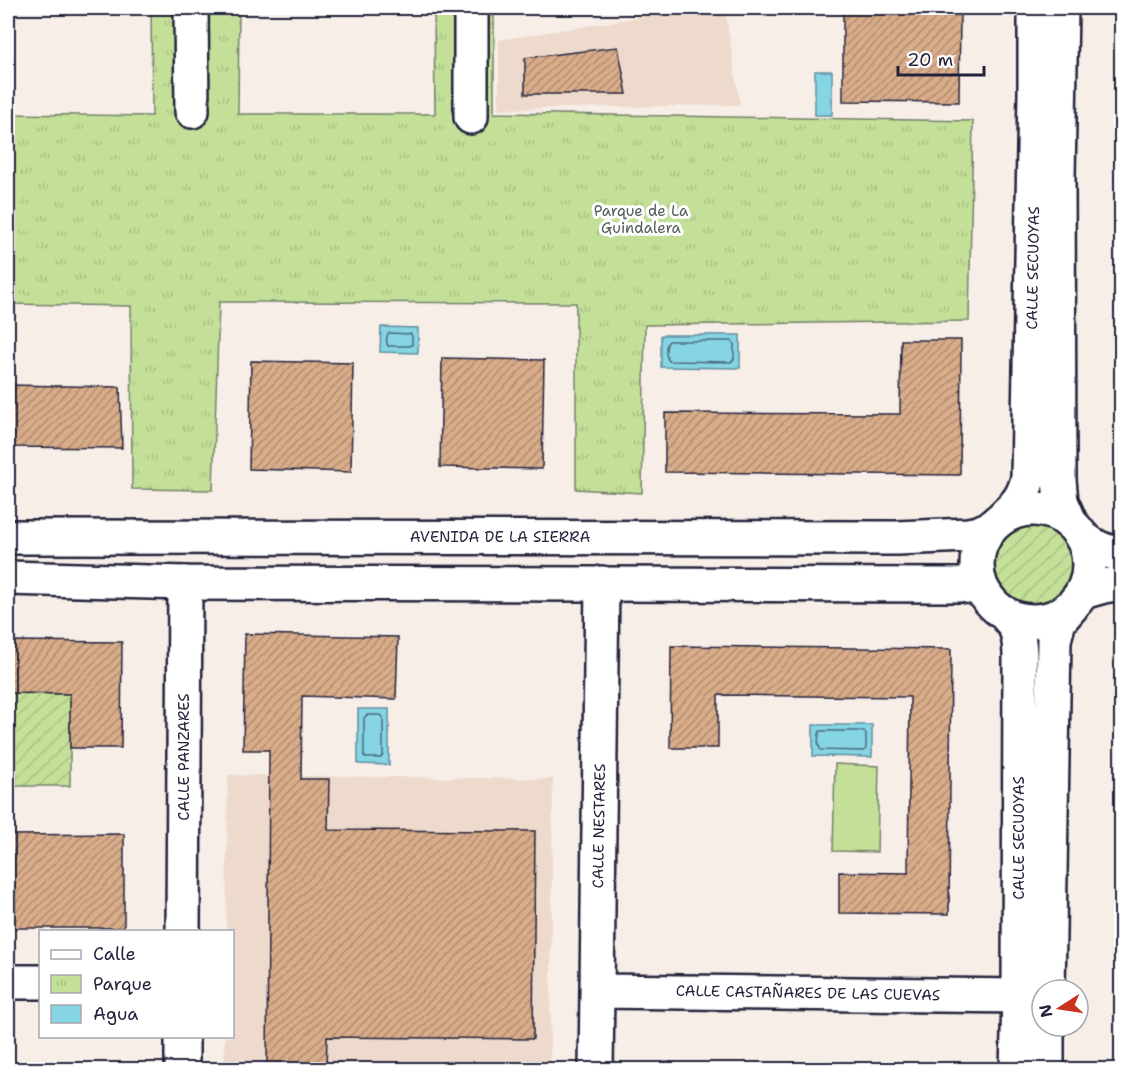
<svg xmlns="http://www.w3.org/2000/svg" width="1129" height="1077" viewBox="0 0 1129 1077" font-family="'Shantell Sans',sans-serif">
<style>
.built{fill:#eedacc}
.grass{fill:#c4e098;stroke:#73816a;stroke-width:1.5}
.park{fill:url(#park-tufts);stroke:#73816a;stroke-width:1.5}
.garden{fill:url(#garden-furrows);stroke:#73816a;stroke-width:1.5}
.water{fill:#86d5e4;stroke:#5e8da0;stroke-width:1.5}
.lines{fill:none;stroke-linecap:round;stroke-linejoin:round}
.shore{stroke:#4a6a7f;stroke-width:1.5}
.building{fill:url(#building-hatch);stroke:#22223b;stroke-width:1.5}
.minor-casing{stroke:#22223b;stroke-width:38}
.major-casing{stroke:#22223b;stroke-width:38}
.minor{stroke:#fff;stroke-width:33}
.major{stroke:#fff;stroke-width:33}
.labels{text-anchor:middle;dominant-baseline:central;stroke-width:6;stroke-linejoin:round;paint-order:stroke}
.park-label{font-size:15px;fill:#535b57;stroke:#fff}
.street-label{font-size:15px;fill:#22223b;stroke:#fff}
</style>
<defs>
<pattern id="park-tufts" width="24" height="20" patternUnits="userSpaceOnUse" patternTransform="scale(1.5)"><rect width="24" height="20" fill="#c4e098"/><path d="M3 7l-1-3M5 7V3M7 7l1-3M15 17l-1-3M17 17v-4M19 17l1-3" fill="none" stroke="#a8c084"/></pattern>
<pattern id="garden-furrows" width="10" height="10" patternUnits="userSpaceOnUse" patternTransform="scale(1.5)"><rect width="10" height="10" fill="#c4e098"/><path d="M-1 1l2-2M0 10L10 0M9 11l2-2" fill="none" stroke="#a8c084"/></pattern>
<pattern id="building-hatch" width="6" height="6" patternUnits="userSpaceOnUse" patternTransform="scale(1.5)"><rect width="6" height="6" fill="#d9ac8a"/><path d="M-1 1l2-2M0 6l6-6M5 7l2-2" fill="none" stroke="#b08c72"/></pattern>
</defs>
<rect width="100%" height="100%" fill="#f7eee8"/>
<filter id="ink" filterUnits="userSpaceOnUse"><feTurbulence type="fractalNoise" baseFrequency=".0167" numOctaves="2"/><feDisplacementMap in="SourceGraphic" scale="12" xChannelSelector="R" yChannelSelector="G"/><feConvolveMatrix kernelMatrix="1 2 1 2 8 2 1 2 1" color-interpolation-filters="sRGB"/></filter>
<g filter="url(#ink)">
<path class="built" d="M 696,8 L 725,8 L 740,105 L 499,109 L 499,40 Z
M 228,775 L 553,779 L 550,1069 L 224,1070 L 225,1037 L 232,1036 L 232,932 L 226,931 Z"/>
<path class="grass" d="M 835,764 L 879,766 L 877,852 L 833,851 Z"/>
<path class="park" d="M 151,8 L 239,8 L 238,114 L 435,114 L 434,8 L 494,8 L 494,113 L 973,121 L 969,321 L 645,325 L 642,493 L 576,489 L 576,303 L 219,302 L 213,490 L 132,489 L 131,306 L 8,304 L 8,114 L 152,116 Z"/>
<path class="garden" d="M 1041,517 L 1056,521 L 1086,558 L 1086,575 L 1057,613 L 1041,617 L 1024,616 L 1009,609 L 989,584 L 986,567 L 989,551 L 996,536 L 1024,518 Z
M 8,693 L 70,694 L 70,786 L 8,786 Z"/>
<path class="water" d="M 815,71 L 832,71 L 832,115 L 815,115 Z
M 381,327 L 418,328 L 418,353 L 380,352 Z
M 661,335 L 740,335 L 740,368 L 661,367 Z
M 358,709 L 389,709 L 389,765 L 358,764 Z
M 813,725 L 872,725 L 872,757 L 813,756 Z"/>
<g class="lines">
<path class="shore" d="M 389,333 L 411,334 L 412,336 L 412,345 L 409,346 L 388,346 C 386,343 386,335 389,333 Z
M 669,341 L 732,341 L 734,344 L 734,359 L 731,362 L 669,361 C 665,357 665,345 669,341 Z
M 367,715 L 380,715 L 383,717 L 383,755 L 381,758 L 366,758 L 364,756 L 364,718 Z
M 820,731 L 864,731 L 866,734 L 866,749 L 863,751 L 821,750 C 817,746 818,735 820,731 Z"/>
</g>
<path class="building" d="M 843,11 L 960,12 L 959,102 L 843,101 Z
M 618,47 L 627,94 L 525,94 L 525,58 Z
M 901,340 L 961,340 L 960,475 L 665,472 L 665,413 L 900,414 Z
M 442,358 L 544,360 L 542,469 L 440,467 Z
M 251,361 L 353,363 L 351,472 L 249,469 Z
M 8,385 L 120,387 L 122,448 L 8,447 Z
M 245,634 L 398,637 L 396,699 L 302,696 L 301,779 L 329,779 L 328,830 L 535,831 L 533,1039 L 327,1037 L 326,1070 L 267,1070 L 269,750 L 243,750 Z
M 8,641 L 122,642 L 121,748 L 70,748 L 70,694 L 8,693 Z
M 671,646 L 951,649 L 949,914 L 839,913 L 839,872 L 908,873 L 910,697 L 718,695 L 718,748 L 670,748 Z
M 124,834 L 124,928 L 8,928 L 8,835 Z"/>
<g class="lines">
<g class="minor-casing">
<path id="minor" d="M 191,8 L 192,111
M 471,117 L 471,8
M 1082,537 C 1095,547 1105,553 1122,553
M 1083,592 L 1104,586 L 1122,583
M 183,932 L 185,583
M 8,982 L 40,982
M 597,991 L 1019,996
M 182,1070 L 182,1036
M 596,1070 L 602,583"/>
</g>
<g class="major-casing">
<path id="major" d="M 1061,8 L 1058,177 L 1059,480 L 1061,501 L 1070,522
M977 565a56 56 0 1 1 112 0a56 56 0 1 1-112 0Z
M 1002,518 C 1016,504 1023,499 1028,478 L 1035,93 L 1035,8
M 8,537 L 897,538 L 968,535 L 979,533 L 992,527
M 8,578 L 185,583 L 963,585 L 977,588 L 986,595
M 1003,612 C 1017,626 1019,633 1020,654 L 1019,996 L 1017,1070
M 1048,990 L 1054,640 L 1059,621 L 1072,606
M 1047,1070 L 1047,1026"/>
</g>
<use href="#minor" class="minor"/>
<use href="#major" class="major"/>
</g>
</g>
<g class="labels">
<g class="park-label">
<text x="641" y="211">Parque de La<tspan x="641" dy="17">Guindalera</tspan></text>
</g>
<g class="street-label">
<text transform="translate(1033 268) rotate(-89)">CALLE SECUOYAS</text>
<text x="500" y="537">AVENIDA DE LA SIERRA</text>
<text transform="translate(184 757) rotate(-90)">CALLE PANZARES</text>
<text transform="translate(599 826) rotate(-89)">CALLE NESTARES</text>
<text transform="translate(1019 838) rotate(-90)">CALLE SECUOYAS</text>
<text transform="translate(808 993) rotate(1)">CALLE CASTAÑARES DE LAS CUEVAS</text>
</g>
</g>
<rect width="1129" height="1077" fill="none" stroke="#fff" stroke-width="30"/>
<rect x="15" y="15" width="1099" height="1047" fill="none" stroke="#22223b" stroke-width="2" filter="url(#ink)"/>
<rect x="39" y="930" width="195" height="108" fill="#ffffff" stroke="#a7a7b1" stroke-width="1.5"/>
<rect x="51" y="950" width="30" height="9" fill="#ffffff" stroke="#a7a7b1" stroke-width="1.5"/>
<text x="93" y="960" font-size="18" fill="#22223b">Calle</text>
<rect x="51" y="975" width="30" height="18" fill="url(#park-tufts)" stroke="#a7a7b1" stroke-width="1.5"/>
<text x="93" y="990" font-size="18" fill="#22223b">Parque</text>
<rect x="51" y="1005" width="30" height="18" fill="#86d5e4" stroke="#a7a7b1" stroke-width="1.5"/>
<text x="93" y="1020" font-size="18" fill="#22223b">Agua</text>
<g transform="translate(1060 1008) rotate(258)"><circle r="28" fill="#ffffff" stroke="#a7a7b1" stroke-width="1.5"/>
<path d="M0-4.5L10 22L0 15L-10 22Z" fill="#c8321e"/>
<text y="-9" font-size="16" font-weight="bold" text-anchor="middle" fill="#22223b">N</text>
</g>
<path d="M898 66v9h86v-9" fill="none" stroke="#22223b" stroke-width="3"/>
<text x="907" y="66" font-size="18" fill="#22223b" stroke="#ffffff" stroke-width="4.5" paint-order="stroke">20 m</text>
</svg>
